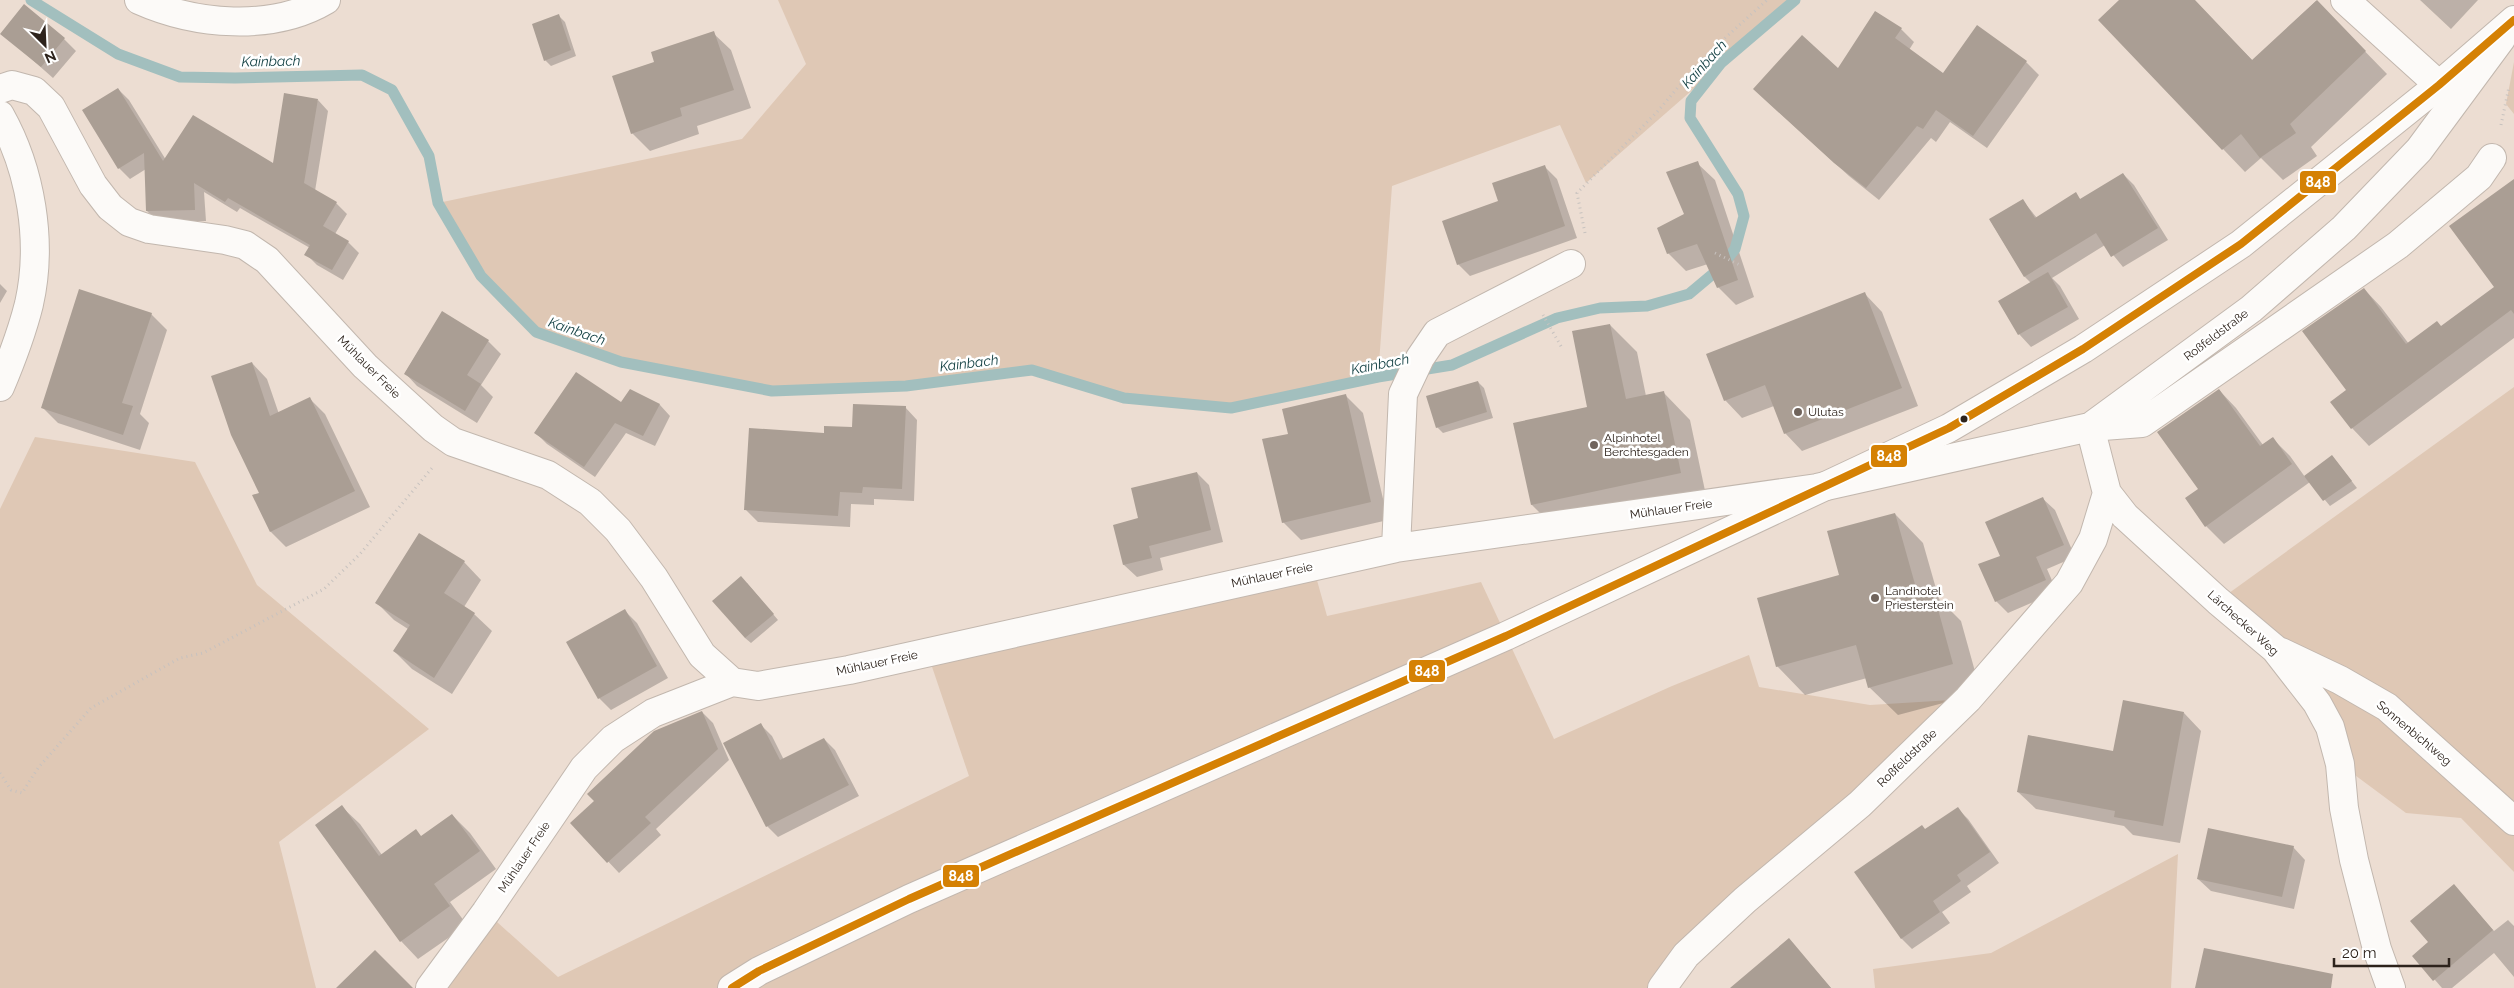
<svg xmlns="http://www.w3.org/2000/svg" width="2514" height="988" viewBox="0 0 2514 988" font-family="Raleway,sans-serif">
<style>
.green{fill:#dfc8b5}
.shadow{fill:#0003}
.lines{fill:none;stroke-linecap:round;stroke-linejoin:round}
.stream{stroke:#a2bfbe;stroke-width:11}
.building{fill:#aa9e94}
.minor-casing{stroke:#c2b7ae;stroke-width:30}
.major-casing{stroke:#c2b7ae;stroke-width:30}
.path{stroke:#c7c2bf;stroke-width:3;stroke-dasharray:1 4;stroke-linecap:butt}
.minor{stroke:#fcfaf8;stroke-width:28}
.major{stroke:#fcfaf8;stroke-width:28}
.bus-1-casing{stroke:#fff;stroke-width:11}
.bus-1{stroke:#d58104;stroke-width:8}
.poi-dot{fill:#70645c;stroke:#fff;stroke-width:2}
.bus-dot{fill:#2d231c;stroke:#fff;stroke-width:2}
.labels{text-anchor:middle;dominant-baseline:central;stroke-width:5;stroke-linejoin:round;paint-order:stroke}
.street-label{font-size:12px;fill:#2d231c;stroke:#fff}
.poi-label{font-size:12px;fill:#2d231c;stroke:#fff;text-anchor:start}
.water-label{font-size:14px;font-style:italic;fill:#0f3d40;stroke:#fff}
.line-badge{stroke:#fff;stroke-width:2}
.badge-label{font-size:14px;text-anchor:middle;font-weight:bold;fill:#fff}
</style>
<rect width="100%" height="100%" fill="#ecddd2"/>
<path class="green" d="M 778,0 L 1795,0 L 1586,183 L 1560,125 L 1392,186 L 1378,377 L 1231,408 L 1124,398 L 1032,370 L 906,386 L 772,391 L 621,362 L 536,332 L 481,276 L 438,203 L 742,139 L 806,64 Z
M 2514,62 L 2514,114 L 2506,104 Z
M 2514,387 L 2514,872 L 2461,818 L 2406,813 L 2340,764 L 2330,727 L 2218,601 Z
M 35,437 L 195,462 L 257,585 L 429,729 L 279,842 L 316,988 L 0,988 L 0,509 Z
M 1313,566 L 1327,616 L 1481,582 L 1554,739 L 1672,686 L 1749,655 L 1759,687 L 1870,705 L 1968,699 L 1662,988 L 430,988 L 486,912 L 558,977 L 969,776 L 927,652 Z
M 2178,854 L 2171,988 L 1875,988 L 1873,969 L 1991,953 Z"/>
<path class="shadow" d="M 2121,0 L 2194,0 L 2253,61 L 2316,1 L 2387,74 L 2311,147 L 2317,156 L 2283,180 L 2261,158 L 2245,172 L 2100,20 Z
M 2420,0 L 2478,0 L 2451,29 Z
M 1876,12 L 1901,29 L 1914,42 L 1909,50 L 1943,75 L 2026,62 L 2039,75 L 1987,148 L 1950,122 L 1936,142 L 1931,138 L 1879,200 L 1849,176 L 1768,102 L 1838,70 Z
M 559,16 L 565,22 L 576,56 L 551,66 L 545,60 Z
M 2,33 L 64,39 L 76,51 L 53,78 Z
M 713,33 L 731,50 L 751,108 L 697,126 L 699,134 L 650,151 L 632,133 L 656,63 Z
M 118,89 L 129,100 L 166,160 L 274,166 L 318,100 L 328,111 L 315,191 L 336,203 L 347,214 L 335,234 L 348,242 L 359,253 L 343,280 L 317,265 L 306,254 L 310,248 L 240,208 L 237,212 L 204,192 L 206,221 L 158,222 L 147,211 L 146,169 L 130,179 L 119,168 Z
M 1697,163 L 1715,180 L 1754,297 L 1736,305 L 1718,287 L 1708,264 L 1686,271 L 1668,253 L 1686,214 Z
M 1545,167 L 1557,179 L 1577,238 L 1470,276 L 1458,264 L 1499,201 Z
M 2123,174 L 2134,185 L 2168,240 L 2123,267 L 2105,245 L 2052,278 L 2060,286 L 2079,319 L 2031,347 L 2019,334 L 2000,301 L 2031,283 L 2025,277 L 1990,220 L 2023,201 L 2037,218 L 2075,194 L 2081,200 Z
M 2514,189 L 2514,338 L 2369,446 L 2352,428 L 2348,390 L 2364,289 L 2381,307 L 2409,344 L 2442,327 L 2496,287 Z
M 0,284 L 7,291 L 0,303 Z
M 1865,294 L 1882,312 L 1918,406 L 1802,451 L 1785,433 L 1774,406 L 1742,418 L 1725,400 Z
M 442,313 L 488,341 L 501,354 L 481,385 L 493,397 L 477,423 L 417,386 L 405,373 Z
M 151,314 L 167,330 L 140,414 L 149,423 L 140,450 L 58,423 L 42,407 Z
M 1610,325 L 1637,352 L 1646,396 L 1663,392 L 1690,420 L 1707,500 L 1559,532 L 1532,505 L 1515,424 L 1589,408 Z
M 252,363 L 267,379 L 279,414 L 310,399 L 325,414 L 370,507 L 286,547 L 271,532 L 260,493 Z
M 1478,382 L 1484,388 L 1493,418 L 1443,433 L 1437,427 Z
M 2219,390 L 2236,408 L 2263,445 L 2272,438 L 2290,456 L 2305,477 L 2332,456 L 2357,488 L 2330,506 L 2310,482 L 2224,544 L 2206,526 L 2199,489 Z
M 631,391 L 660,405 L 670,416 L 655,446 L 626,433 L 595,477 L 547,444 L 536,433 L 621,404 Z
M 1345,395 L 1363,413 L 1388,520 L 1301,540 L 1283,522 Z
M 905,407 L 917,420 L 914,501 L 874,499 L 874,505 L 851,504 L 850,527 L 758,522 L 746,510 L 853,429 Z
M 1197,473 L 1209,485 L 1223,542 L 1160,558 L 1163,570 L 1137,577 L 1124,565 L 1115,526 L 1140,519 Z
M 2042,498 L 2055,510 L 2075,557 L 2047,569 L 2057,592 L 2008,613 L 1996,601 L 2001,556 Z
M 1895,514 L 1923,543 L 1939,599 L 1961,621 L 1981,693 L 1898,715 L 1869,687 L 1867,678 L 1805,695 L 1777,666 L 1841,576 Z
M 464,562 L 481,580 L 464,607 L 474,614 L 492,631 L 452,694 L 412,669 L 394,651 L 408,629 L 394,620 L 377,603 Z
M 747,583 L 778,620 L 751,643 L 745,638 Z
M 625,611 L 637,623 L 668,678 L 611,710 L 599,698 Z
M 702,712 L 713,723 L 729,760 L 656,829 L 661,835 L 619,873 L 572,823 Z
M 2184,713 L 2201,731 L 2180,843 L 2133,835 L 2124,826 L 2036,809 L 2018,792 L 2114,752 Z
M 761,725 L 772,736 L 784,760 L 824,739 L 835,750 L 859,796 L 778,837 L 767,826 Z
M 342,807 L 360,824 L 382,855 L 422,837 L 452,815 L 470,833 L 496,869 L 450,902 L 467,925 L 418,959 L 401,941 L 317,825 Z
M 1958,809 L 1968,819 L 1999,863 L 1967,886 L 1971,892 L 1942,912 L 1950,923 L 1912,949 L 1902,939 L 1856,872 Z
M 2293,847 L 2305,860 L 2294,909 L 2211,891 L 2198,879 Z
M 2454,886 L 2494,931 L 2508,920 L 2514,926 L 2514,977 L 2494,953 L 2452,988 L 2442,988 L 2414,956 L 2429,942 Z
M 1789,940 L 1831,988 L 1744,988 Z"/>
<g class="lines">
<path class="stream" d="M 31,0 L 118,54 L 180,77 L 235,78 L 362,75 L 392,90 L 429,156 L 438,203 L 481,276 L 536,332 L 621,362 L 772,391 L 906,386 L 1032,370 L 1124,398 L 1231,408 L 1378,377 L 1452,365 L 1557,318 L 1600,308 L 1647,306 L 1689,294 L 1720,268 L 1735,249 L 1744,216 L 1738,194 L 1690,118 L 1691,101 L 1721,63 L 1795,0"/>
</g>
<path class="building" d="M 2119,0 L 2195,0 L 2252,60 L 2317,0 L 2366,51 L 2290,124 L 2296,133 L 2260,158 L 2241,134 L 2222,150 L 2098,20 Z
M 24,4 L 65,38 L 41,67 L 0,34 Z
M 1875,11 L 1902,28 L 1895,38 L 1943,73 L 1977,25 L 2027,61 L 1973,136 L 1936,110 L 1923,129 L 1917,126 L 1866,188 L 1834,163 L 1753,89 L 1802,35 L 1838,68 Z
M 559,14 L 571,50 L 544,61 L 532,24 Z
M 714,31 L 734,90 L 680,108 L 682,116 L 631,134 L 612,76 L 654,62 L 651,52 Z
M 118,88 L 163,161 L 193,115 L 273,163 L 284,93 L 318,99 L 304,183 L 337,202 L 323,226 L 349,241 L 332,270 L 304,255 L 310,245 L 228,198 L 225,202 L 194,183 L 195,210 L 146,211 L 144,153 L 118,169 L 82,110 Z
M 1698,161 L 1738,280 L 1717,288 L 1697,244 L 1667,254 L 1657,228 L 1684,214 L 1666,172 Z
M 1545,165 L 1565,226 L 1457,265 L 1442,221 L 1498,201 L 1492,183 Z
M 2123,173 L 2158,228 L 2111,257 L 2096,233 L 2024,277 L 1989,219 L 2023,199 L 2035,218 L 2076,192 L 2080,199 Z
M 2514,179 L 2514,314 L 2511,310 L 2351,429 L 2330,402 L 2346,390 L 2302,331 L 2364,288 L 2406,344 L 2437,321 L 2441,326 L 2494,287 L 2449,226 Z
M 2048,272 L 2068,307 L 2018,335 L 1998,301 Z
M 79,289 L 152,313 L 122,403 L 133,406 L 123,435 L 41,408 Z
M 1865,292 L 1902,388 L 1784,434 L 1765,385 L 1724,401 L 1706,354 Z
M 442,311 L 489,340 L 467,375 L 481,384 L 465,411 L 404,374 Z
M 1610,324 L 1626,399 L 1664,391 L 1681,473 L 1531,505 L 1513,423 L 1587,407 L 1572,331 Z
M 252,362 L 270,416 L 310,397 L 355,491 L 270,532 L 252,495 L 259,493 L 231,435 L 211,376 Z
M 576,372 L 621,402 L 630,389 L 660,404 L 643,436 L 615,423 L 584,467 L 534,433 Z
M 1478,381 L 1487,412 L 1436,428 L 1426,396 Z
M 2219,389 L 2260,446 L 2273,437 L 2292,464 L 2205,527 L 2185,498 L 2198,489 L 2157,432 Z
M 1346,394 L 1371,502 L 1282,523 L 1262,439 L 1288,434 L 1282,409 Z
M 853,404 L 906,406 L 902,489 L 863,487 L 862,493 L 840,492 L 838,516 L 744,510 L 749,428 L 824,433 L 824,426 L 852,427 Z
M 2332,455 L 2352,481 L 2323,501 L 2304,476 Z
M 1197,472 L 1211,530 L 1149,546 L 1152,558 L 1123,565 L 1113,525 L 1138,518 L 1131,488 Z
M 2043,497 L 2064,545 L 2036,557 L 2046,580 L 1995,602 L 1978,564 L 2000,556 L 1985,522 Z
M 1895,513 L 1918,595 L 1933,591 L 1953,664 L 1868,688 L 1856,645 L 1776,667 L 1757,598 L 1839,575 L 1827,531 Z
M 419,533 L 465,561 L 444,593 L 475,613 L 434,678 L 393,651 L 410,625 L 375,603 Z
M 741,576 L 774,614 L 745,638 L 712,601 Z
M 625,609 L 657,666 L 598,699 L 566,642 Z
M 2123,700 L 2184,712 L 2163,826 L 2114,817 L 2115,811 L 2017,792 L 2028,735 L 2113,751 Z
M 702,711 L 718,749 L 645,817 L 651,823 L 607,863 L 570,823 L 594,801 L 587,794 L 654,731 Z
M 761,723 L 780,760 L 824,738 L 849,785 L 766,827 L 723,743 Z
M 342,805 L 379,856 L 416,829 L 421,836 L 452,814 L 480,851 L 434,884 L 450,906 L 400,942 L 315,825 Z
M 1958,807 L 1990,852 L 1957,875 L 1961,881 L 1933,901 L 1940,912 L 1901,939 L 1854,872 L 1922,825 L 1925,829 Z
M 2208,828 L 2294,846 L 2282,897 L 2197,879 Z
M 2454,884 L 2493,930 L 2433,981 L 2412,956 L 2428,942 L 2410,921 Z
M 1789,938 L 1831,988 L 1730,988 Z
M 2204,948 L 2333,974 L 2331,988 L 2195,988 Z
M 375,950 L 413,988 L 336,988 Z"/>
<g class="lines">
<g class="minor-casing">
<path id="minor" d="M 139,0 C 195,25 272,32 326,0
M 2345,0 L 2439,85
M 0,89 L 12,85 L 34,91 L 51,107 L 93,185 L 110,207 L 129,222 L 149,229 L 225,240 L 245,245 L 267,260 L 365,366 L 433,428 L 453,442 L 548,475 L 590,502 L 618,530 L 654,578 L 702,655 L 732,682
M 0,115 C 31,170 43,242 29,304 C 22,332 11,361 0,387
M 1396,548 L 1403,394 L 1420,358 L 1437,333 L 1571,264
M 2281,652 L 2340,680 L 2387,707 L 2514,821
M 430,988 L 486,912 L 584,768 L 613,739 L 653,713 L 732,682 L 758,686 L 849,670 L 1396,548 L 1817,488 L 2090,427 L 2251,309 L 2344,228 L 2419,150 L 2501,39
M 1662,988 L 1686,955 L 1745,900 L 1860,804 L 1968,699 L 2069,583 L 2093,539 L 2107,493
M 2391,988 L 2377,949 L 2354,860 L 2344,808 L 2340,764 L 2330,727 L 2317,703 L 2275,649 L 2218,601 L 2125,516 L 2107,493 L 2090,427 L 2142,423 L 2398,245 L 2479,177 L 2492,158"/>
</g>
<g class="major-casing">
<path id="major" d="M 732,988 L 759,971 L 909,899 L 1506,636 L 1949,428 L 2083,349 L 2241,244 L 2439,85 L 2514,20"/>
</g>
<path class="path" d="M 2501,125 L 2509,87
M 1585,233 L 1577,193 L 1657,112 L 1703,58 L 1767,0
M 1715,253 L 1740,265
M 1543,315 L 1562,348
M 0,773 L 11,790 L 22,793 L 38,768 L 91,708 L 180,658 L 203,653 L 324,589 L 360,554 L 432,468"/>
<use href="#minor" class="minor"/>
<use href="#major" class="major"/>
<g class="bus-1-casing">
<path id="bus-1" d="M 732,988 L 759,971 L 909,899 L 1506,636 L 1949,428 L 2083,349 L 2241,244 L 2439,85 L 2514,20"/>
</g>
<use href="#bus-1" class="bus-1"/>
</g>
<g class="poi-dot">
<circle cx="1798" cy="412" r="5"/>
<circle cx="1594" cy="445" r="5"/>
<circle cx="1875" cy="598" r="5"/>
</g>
<circle class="bus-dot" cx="1964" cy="419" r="4.5"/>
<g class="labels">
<g class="street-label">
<text transform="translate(2216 335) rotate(-37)">Roßfeldstraße</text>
<text transform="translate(369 367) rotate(45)">Mühlauer Freie</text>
<text transform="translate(1671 509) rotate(-8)">Mühlauer Freie</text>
<text transform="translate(1272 575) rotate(-12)">Mühlauer Freie</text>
<text transform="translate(2243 623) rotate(42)">Lärchecker Weg</text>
<text transform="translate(877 663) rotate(-12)">Mühlauer Freie</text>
<text transform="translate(2414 733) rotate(40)">Sonnenbichlweg</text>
<text transform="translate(1907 758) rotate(-44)">Roßfeldstraße</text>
<text transform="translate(524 857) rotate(-56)">Mühlauer Freie</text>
</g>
<g class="poi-label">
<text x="1808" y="412">Ulutas</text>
<text x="1604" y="438">Alpinhotel<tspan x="1604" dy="14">Berchtesgaden</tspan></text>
<text x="1885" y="591">Landhotel<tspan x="1885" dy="14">Priesterstein</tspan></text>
</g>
<g class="water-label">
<text transform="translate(271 61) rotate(-1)">Kainbach</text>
<text transform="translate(1704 64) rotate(-48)">Kainbach</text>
<text transform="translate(577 331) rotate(19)">Kainbach</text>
<text transform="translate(969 363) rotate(-7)">Kainbach</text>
<text transform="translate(1380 364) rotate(-11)">Kainbach</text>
</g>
</g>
<g class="line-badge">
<rect x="2299" y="170" width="38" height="24" rx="5" fill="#d58104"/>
<rect x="1870" y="444" width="38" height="24" rx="5" fill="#d58104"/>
<rect x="1408" y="659" width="38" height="24" rx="5" fill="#d58104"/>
<rect x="942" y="864" width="38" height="24" rx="5" fill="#d58104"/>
</g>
<g class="badge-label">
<text x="2318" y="187">848</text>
<text x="1889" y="461">848</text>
<text x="1427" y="676">848</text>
<text x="961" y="881">848</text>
</g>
<g transform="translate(45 45) rotate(156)" stroke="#ffffff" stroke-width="4" paint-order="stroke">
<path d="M0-4L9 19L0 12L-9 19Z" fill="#2d231c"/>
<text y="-8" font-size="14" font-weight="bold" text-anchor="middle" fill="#2d231c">N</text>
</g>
<path d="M2334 958v8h115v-8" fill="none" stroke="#2d231c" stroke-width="2.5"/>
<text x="2342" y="958" font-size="15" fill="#2d231c" stroke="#ffffff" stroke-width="4" paint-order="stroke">20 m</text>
</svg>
